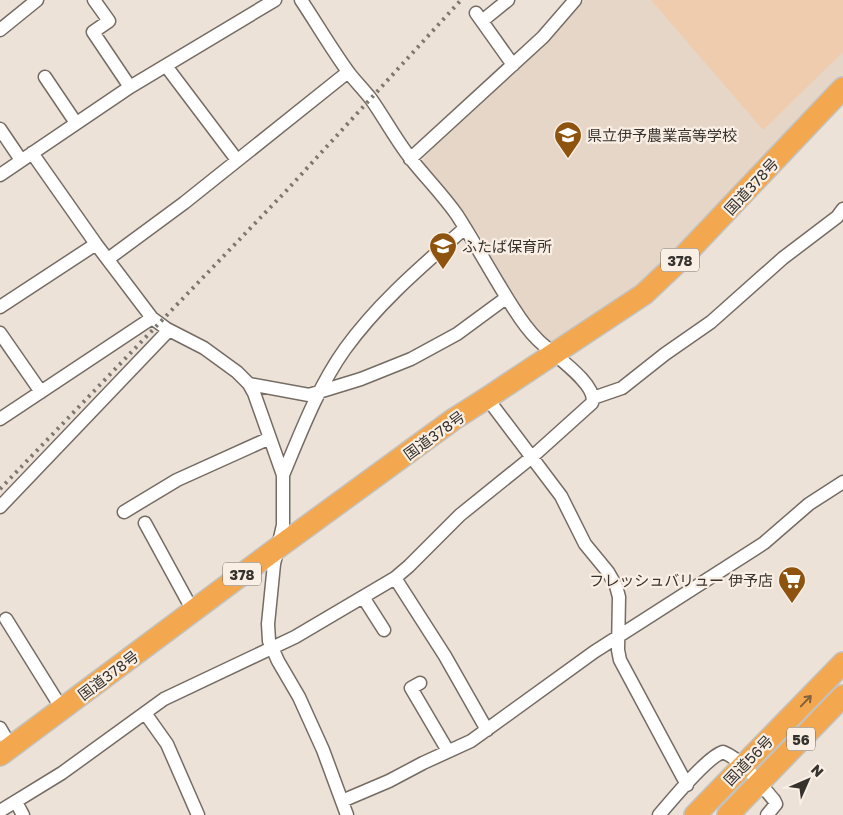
<svg xmlns="http://www.w3.org/2000/svg" width="843" height="815" viewBox="0 0 843 815" font-family="'Golos Text','Noto Sans JP',sans-serif">
<style>
.built{fill:#e6d6c7}
.green{fill:#efccae}
.lines{fill:none;stroke-linecap:round;stroke-linejoin:round}
.minor-casing{stroke:#756c63;stroke-width:15}
.trunk-casing{stroke:#c3c2c0;stroke-width:24}
.minor{stroke:#fff;stroke-width:12}
.trunk{stroke:#f3a84f;stroke-width:21}
.rail{stroke:#7d7770;stroke-width:4;stroke-dasharray:2.5 5;stroke-linecap:butt}
.oneway{stroke:#82613b}
.labels{text-anchor:middle;dominant-baseline:central;stroke-width:4.5;stroke-linejoin:round;paint-order:stroke}
.shield{fill:#faefe5;stroke:#716b65;stroke-width:1}
.shield-label{font-size:14px;font-weight:bold;fill:#36322e}
.poi-label{font-size:15px;fill:#36322e;stroke:#faefe5;text-anchor:start}
.street-label{font-size:15px;fill:#36322e;stroke:#faefe5}
</style>
<rect width="100%" height="100%" fill="#ede2d8"/>
<path class="built" d="M 585,0 L 843,0 L 843,77 L 675,255 L 650,277 L 621,298 L 550,342 L 535,328 L 523,314 L 479,234 L 424,165 L 423,159 L 427,154 L 547,42 Z"/>
<path class="green" d="M 651,0 L 843,0 L 843,52 L 763,130 Z"/>
<g class="lines">
<g class="minor-casing">
<path id="minor" d="M 94,0 L 109,21 L 93,32 L 130,87
M 476,13 L 513,65
M 482,21 L 508,0
M 0,30 L 37,0
M 166,66 L 237,160
M 45,77 L 76,123
M 0,129 L 21,160
M 32,153 L 96,244 L 152,318 L 167,329 L 204,348 L 237,372 L 249,384 L 254,393 L 283,475 L 283,525 L 274,564 L 268,624 L 269,641 L 278,661 L 299,697 L 323,750 L 347,815
M 410,159 L 543,37 L 575,0
M 0,175 L 130,87 L 275,0
M 108,259 L 184,203 L 348,72
M 0,307 L 96,244
M 0,333 L 41,392
M 249,384 L 309,395 L 361,379 L 411,359 L 457,334 L 506,298
M 487,398 L 561,496 L 585,544 L 608,572 L 616,586 L 619,597 L 618,650 L 620,660 L 687,785
M 593,398 L 622,388 L 665,354 L 711,322 L 783,258 L 837,217 L 843,209
M 0,419 L 152,318
M 283,475 C 301,432 318,387 345,349 C 379,302 422,266 465,228
M 0,507 L 169,330
M 124,512 L 177,480 L 270,438
M 145,523 L 193,611
M 395,578 L 445,656 L 487,730
M 363,597 L 384,630
M 6,619 L 62,709
M 420,683 L 411,688 L 448,751
M 145,713 L 167,744 L 198,815
M 0,728 L 11,747
M 342,801 L 389,781 L 423,763 L 471,741 L 594,652 L 764,543 L 809,504 L 843,482
M 16,802 L 23,815
M 0,811 L 62,773 L 164,699 L 295,637 L 395,578 L 409,566 L 460,515 L 532,457 L 592,403 C 599,384 549,352 537,339 C 528,330 521,320 514,309 C 494,278 477,246 457,215 C 443,195 426,178 411,159 C 396,140 385,119 371,99 C 364,90 356,82 349,73 C 332,50 317,24 301,0
M 659,815 C 672,800 707,757 723,752 C 744,761 760,784 774,800 L 776,804 L 767,815"/>
</g>
<g class="trunk-casing">
<path id="trunk" d="M 0,755 L 280,546 L 454,419 L 487,398 L 644,294 L 681,259 L 843,88
M 695,815 L 843,663
M 728,815 L 843,696"/>
</g>
<use href="#minor" class="minor"/>
<use href="#trunk" class="trunk"/>
<path class="rail" d="M 0,489 L 287,190 L 461,0"/>
</g>
<defs><path id="oneway-shaft" d="M-6 0H5M1.5-3L5.5 0L1.5 3" fill="none" stroke-width="1.6" stroke-linecap="round" stroke-linejoin="round" transform="scale(1.25)"/></defs>
<use class="oneway" href="#oneway-shaft" transform="translate(806 701) rotate(-46)"/>
<defs>
<g id="school-pin" transform="scale(1.4375)"><path d="M0 17L-7.5 6A9.5 9.5 0 1 1 7.5 6Z" fill="#8e540f" stroke="#faefe5"/><path d="M0-5L7-2L0 1L-7-2ZM-4 1L0 2.5L4 1V4Q0 6-4 4Z" fill="#fff"/></g>
<g id="supermarket-pin" transform="scale(1.4375)"><path d="M0 17L-7.5 6A9.5 9.5 0 1 1 7.5 6Z" fill="#8e540f" stroke="#faefe5"/><path d="M-6-5.5h2.5l.6 2H6L4.5 2H-2.5L-4.4-4H-6ZM-1.5 3.2a1.3 1.3 0 1 0 .1 0ZM3 3.2a1.3 1.3 0 1 0 .1 0Z" fill="#fff"/></g>
</defs>
<g fill-rule="evenodd">
<use href="#school-pin" x="568" y="135"/>
<use href="#school-pin" x="443" y="246"/>
<use href="#supermarket-pin" x="792" y="580"/>
</g>
<g class="labels">
<g class="shield">
<rect x="661" y="248.5" width="38" height="23" rx="4"/>
<rect x="223" y="562.5" width="38" height="23" rx="4"/>
<rect x="787" y="727.5" width="28" height="23" rx="4"/>
</g>
<g class="shield-label">
<text x="680" y="260">378</text>
<text x="242" y="574">378</text>
<text x="801" y="739">56</text>
</g>
<g class="poi-label">
<text x="587" y="135">県立伊予農業高等学校</text>
<text x="462" y="246">ふたば保育所</text>
<text x="773" y="580" text-anchor="end">フレッシュバリュー 伊予店</text>
</g>
<g class="street-label">
<text transform="translate(751 186) rotate(-47)">国道378号</text>
<text transform="translate(434 435) rotate(-36)">国道378号</text>
<text transform="translate(108 675) rotate(-37)">国道378号</text>
<text transform="translate(748 760) rotate(-46)">国道56号</text>
</g>
</g>
<g transform="translate(808 780) rotate(45)" stroke="#faefe5" stroke-width="4" paint-order="stroke">
<path d="M0-4L9 19L0 12L-9 19Z" fill="#36322e"/>
<text y="-8" font-size="14" font-weight="bold" text-anchor="middle" fill="#36322e">N</text>
</g>
</svg>
